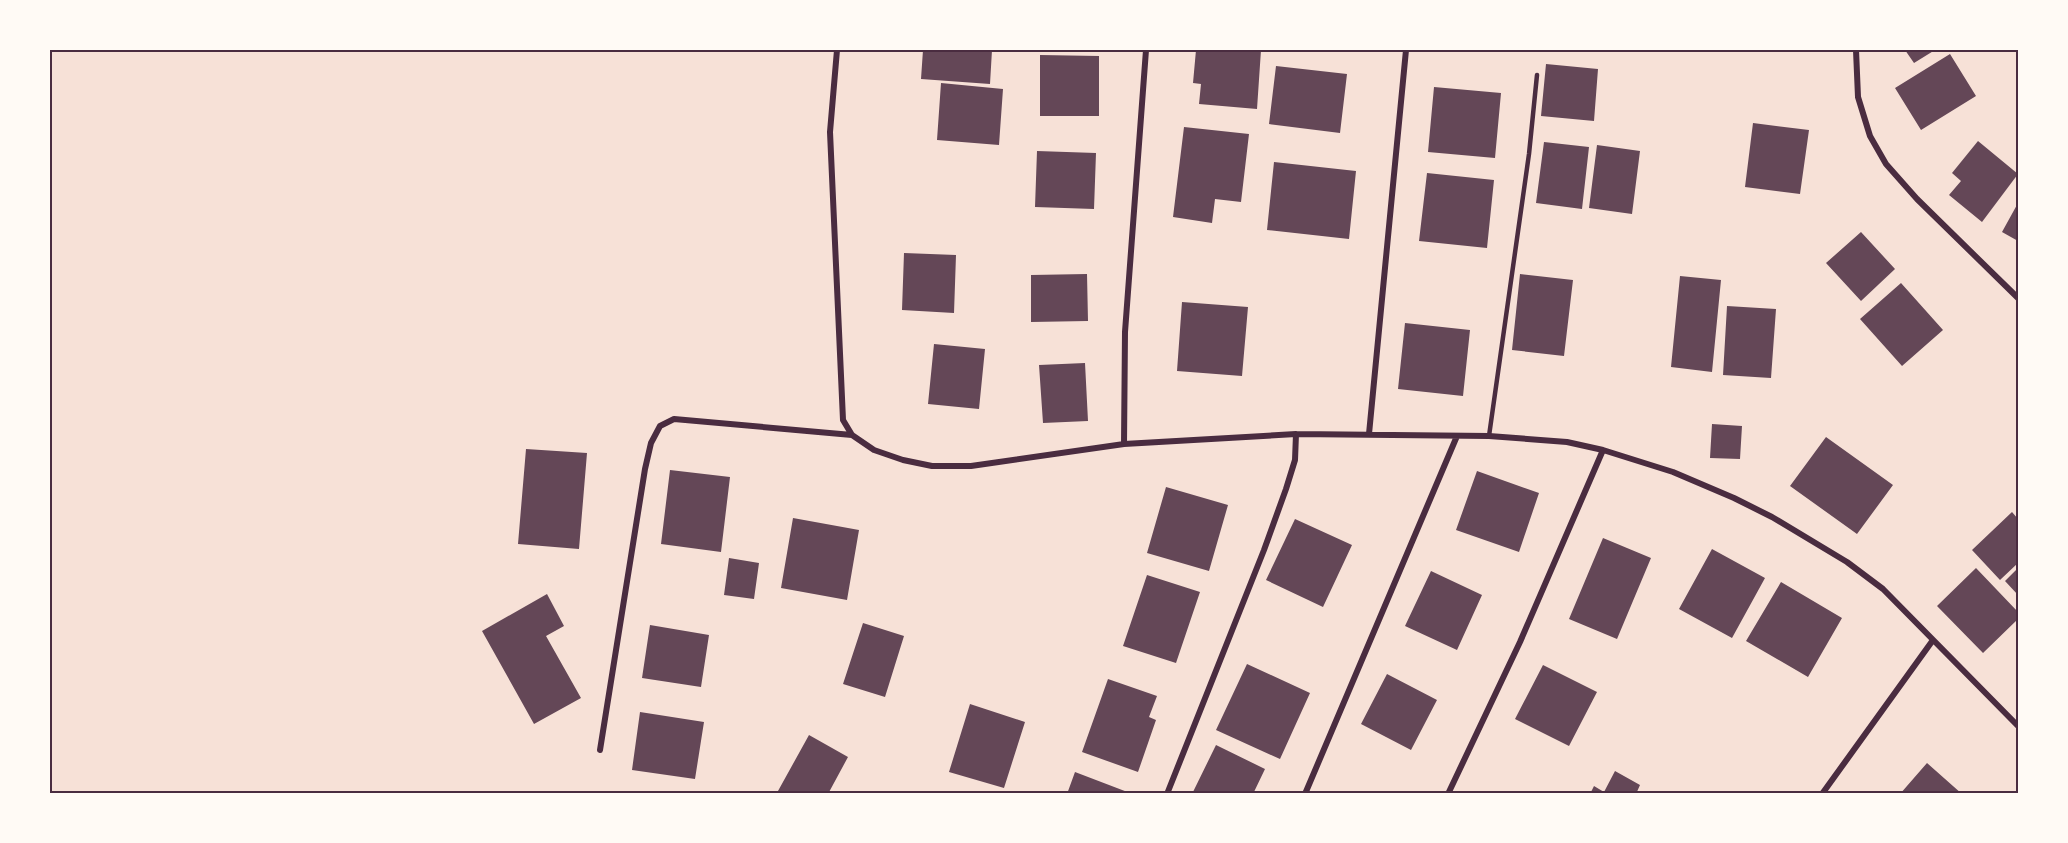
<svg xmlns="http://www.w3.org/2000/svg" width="2068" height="843" viewBox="0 0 2068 843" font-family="'Fira Sans',sans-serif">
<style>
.building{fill:#644757}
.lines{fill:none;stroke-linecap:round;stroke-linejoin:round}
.service{stroke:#4a2c40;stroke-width:4.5}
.minor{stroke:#4a2c40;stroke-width:6}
.neatline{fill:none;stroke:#4a2c40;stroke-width:2}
</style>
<rect width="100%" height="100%" fill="#f7e1d7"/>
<path class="building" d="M 923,50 L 992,50 L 990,84 L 921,79 Z
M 1196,50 L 1261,50 L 1257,109 L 1199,104 L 1201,84 L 1193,83 Z
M 1905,50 L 1935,50 L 1914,63 Z
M 1950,54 L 1976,96 L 1921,130 L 1895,88 Z
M 1040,55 L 1099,56 L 1099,116 L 1040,116 Z
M 1546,64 L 1598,69 L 1594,121 L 1541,116 Z
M 1276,66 L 1347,74 L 1340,133 L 1269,124 Z
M 941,83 L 1003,89 L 999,145 L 937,140 Z
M 1434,87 L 1501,93 L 1495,158 L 1428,152 Z
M 1753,123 L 1809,130 L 1800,194 L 1745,187 Z
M 1184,127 L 1249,134 L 1241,202 L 1215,199 L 1212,223 L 1173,217 Z
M 1978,141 L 2018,174 L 1982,222 L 1949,195 L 1961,181 L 1952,173 Z
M 1544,142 L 1589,147 L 1582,209 L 1536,203 Z
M 1597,145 L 1640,151 L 1632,214 L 1589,208 Z
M 1037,151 L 1096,153 L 1094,209 L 1035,207 Z
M 1274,162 L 1356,171 L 1349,239 L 1267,230 Z
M 1427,173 L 1494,180 L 1487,248 L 1419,241 Z
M 2018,203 L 2018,241 L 2002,232 Z
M 1861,232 L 1895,269 L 1861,301 L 1826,263 Z
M 904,253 L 956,255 L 954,313 L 902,310 Z
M 1087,274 L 1088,321 L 1031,322 L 1031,275 Z
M 1520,274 L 1573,280 L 1564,356 L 1512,350 Z
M 1680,276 L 1721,280 L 1712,372 L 1671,367 Z
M 1901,283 L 1943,330 L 1902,366 L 1860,319 Z
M 1182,302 L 1248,307 L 1242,376 L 1177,371 Z
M 1727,306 L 1776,309 L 1771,378 L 1723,375 Z
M 1405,323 L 1470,330 L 1463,396 L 1398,389 Z
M 934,344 L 985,349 L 979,409 L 928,404 Z
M 1085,363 L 1088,421 L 1043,423 L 1039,365 Z
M 1712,424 L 1742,426 L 1740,459 L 1710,458 Z
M 1826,437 L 1893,485 L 1857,534 L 1790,486 Z
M 526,449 L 587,453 L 579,549 L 518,544 Z
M 670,470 L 730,477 L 721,552 L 661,544 Z
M 1477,471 L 1539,493 L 1519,552 L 1456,530 Z
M 1166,487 L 1228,505 L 1209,571 L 1147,553 Z
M 2012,512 L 2018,519 L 2018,563 L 2000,580 L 1972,550 Z
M 793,518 L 859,530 L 847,600 L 781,588 Z
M 1295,519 L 1352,545 L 1323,607 L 1266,580 Z
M 1603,538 L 1651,558 L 1617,639 L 1569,619 Z
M 1712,549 L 1765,578 L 1732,638 L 1679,609 Z
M 729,558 L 759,563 L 754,599 L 724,595 Z
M 1976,568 L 2018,612 L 2018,619 L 1983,653 L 1937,606 Z
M 2018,568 L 2018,595 L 2005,581 Z
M 1431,571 L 1482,595 L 1457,650 L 1405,626 Z
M 1147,575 L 1200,592 L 1176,663 L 1123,646 Z
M 1781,582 L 1842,618 L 1808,677 L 1746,641 Z
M 547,594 L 564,626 L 546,636 L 581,698 L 534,724 L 482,631 Z
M 863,623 L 904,636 L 885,697 L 843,684 Z
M 650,625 L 709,635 L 701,687 L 642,678 Z
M 1247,664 L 1310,693 L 1280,759 L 1216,730 Z
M 1543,665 L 1597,692 L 1569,746 L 1515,719 Z
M 1387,674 L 1437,700 L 1411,750 L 1361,724 Z
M 1108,679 L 1157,696 L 1149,717 L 1156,720 L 1138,772 L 1082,752 Z
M 970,704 L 1025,722 L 1004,788 L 949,772 Z
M 640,712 L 704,722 L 695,779 L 632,770 Z
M 809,735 L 848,757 L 828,794 L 782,794 L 778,791 Z
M 1216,745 L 1265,769 L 1253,794 L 1192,794 Z
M 1927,763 L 1962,794 L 1900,794 Z
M 1615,771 L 1640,785 L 1636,794 L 1590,794 L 1594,786 L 1604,792 Z
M 1075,772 L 1130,793 L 1130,794 L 1067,794 Z"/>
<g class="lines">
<path class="service" d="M 1489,436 L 1529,154 L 1537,75"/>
<path class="minor" d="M 837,50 L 830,132 L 843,420 L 852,435 L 874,450 L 903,460 L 932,466 L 971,466 L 1124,444 L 1296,434 L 1489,436 L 1567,442 L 1603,450 L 1673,472 L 1734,498 L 1772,517 L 1847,562 L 1883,589 L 2018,726
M 1856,50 L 1858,97 L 1870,136 L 1886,164 L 1917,199 L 2018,298
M 1369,434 L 1406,50
M 1124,444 L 1125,332 L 1146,50
M 600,750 L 645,469 L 651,443 L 660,426 L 674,419 L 852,435
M 1167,794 L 1264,550 L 1286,489 L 1295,460 L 1296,434
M 1305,794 L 1457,436
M 1448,794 L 1520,642 L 1603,450
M 1822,794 L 1933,640"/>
</g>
<rect width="2068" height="843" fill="none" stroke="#fffaf5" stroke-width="102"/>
<rect x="51" y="51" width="1966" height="741" class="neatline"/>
</svg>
